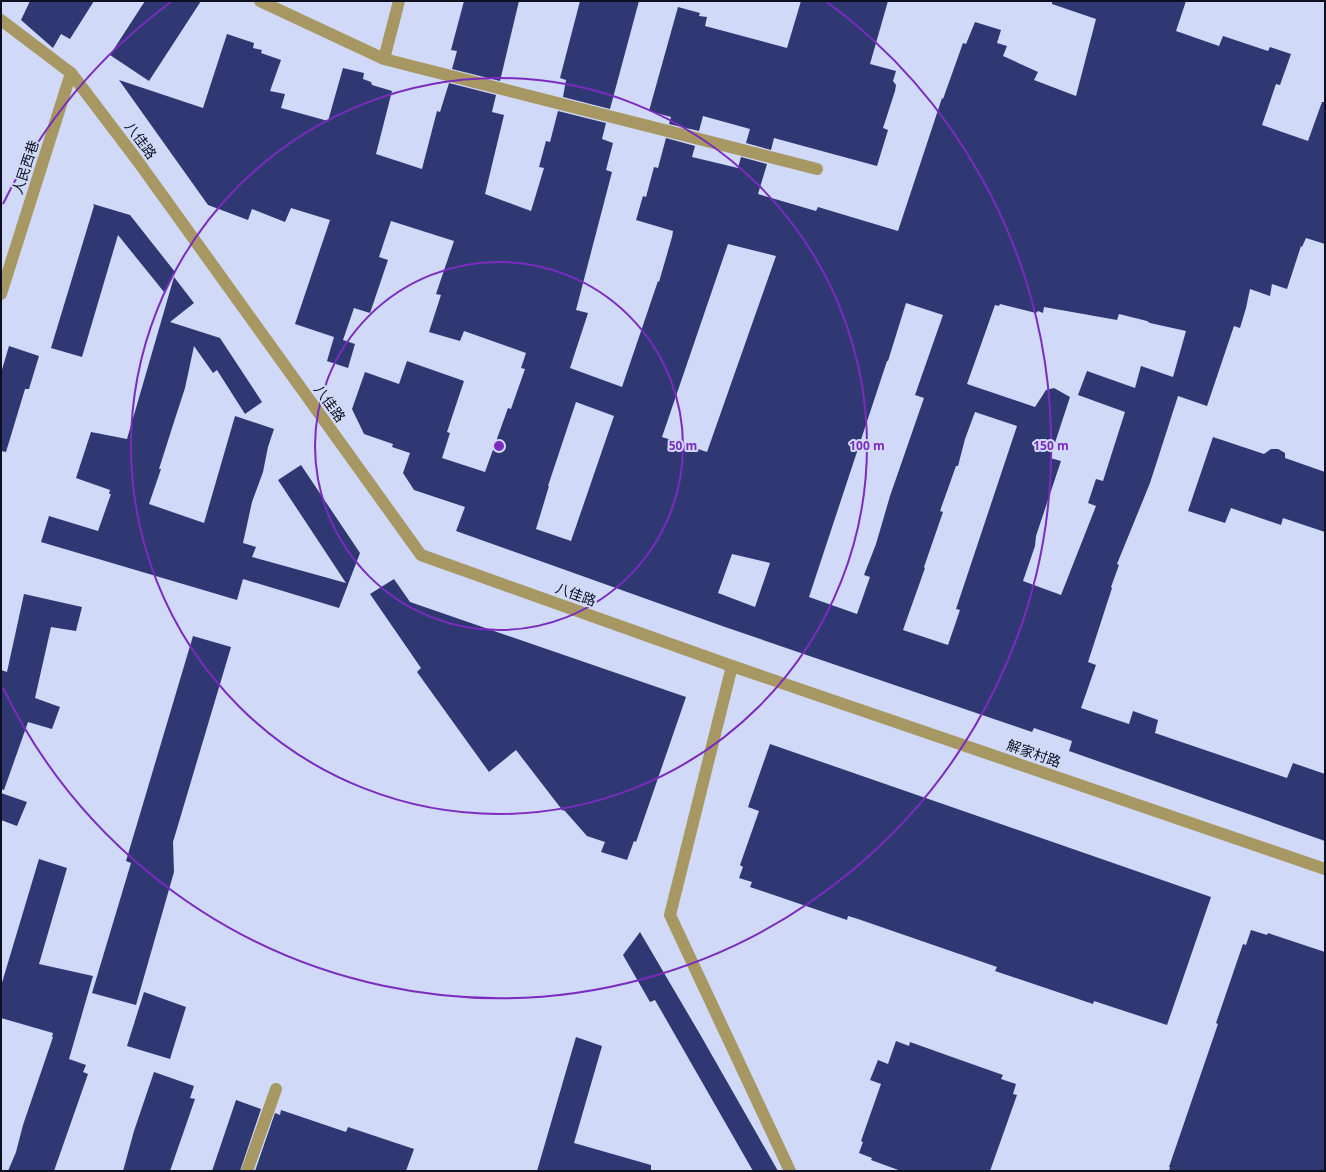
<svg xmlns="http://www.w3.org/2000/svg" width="1326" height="1172" viewBox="0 0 1326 1172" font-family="'Open Sans','Noto Sans SC',sans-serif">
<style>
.building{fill:#2f3873;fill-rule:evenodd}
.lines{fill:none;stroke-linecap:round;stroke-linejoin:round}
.service{stroke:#a79863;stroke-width:12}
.minor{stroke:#a79863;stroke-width:12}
.tertiary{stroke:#a79863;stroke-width:12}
.ring{fill:none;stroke:#7b2cbf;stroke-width:2}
.labels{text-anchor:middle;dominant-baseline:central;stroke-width:4;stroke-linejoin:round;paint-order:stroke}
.street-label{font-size:14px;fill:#0b0f20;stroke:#d0d9f8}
.centre{fill:#7b2cbf;stroke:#d0d9f8;stroke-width:2}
.ring-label{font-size:12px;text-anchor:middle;font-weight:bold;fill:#7b2cbf;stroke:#d0d9f8;stroke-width:4;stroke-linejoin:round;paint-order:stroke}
</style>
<rect width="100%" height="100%" fill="#d0d9f8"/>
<path class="building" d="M 30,1 L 94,1 L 70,39 L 61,34 L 53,48 L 21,20 Z
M 145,1 L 201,1 L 149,81 L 110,55 Z
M 464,1 L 519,1 L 500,81 L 452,69 L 457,51 L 451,50 Z
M 580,1 L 639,1 L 610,109 L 563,97 L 566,80 L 560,78 Z
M 801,1 L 888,1 L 870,64 L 896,71 L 893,81 L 896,85 L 895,91 L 883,128 L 888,130 L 877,166 L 774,138 L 771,150 L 746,143 L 750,129 L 703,116 L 699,131 L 669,124 L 671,117 L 649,111 L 678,7 L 700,13 L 699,16 L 707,17 L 705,26 L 787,48 Z
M 1052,1 L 1186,1 L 1176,31 L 1219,46 L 1223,36 L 1268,51 L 1270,47 L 1291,54 L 1280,85 L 1276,84 L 1262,125 L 1308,141 L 1322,102 L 1325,102 L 1325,244 L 1306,238 L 1302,247 L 1301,246 L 1287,289 L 1272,284 L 1270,296 L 1250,289 L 1246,308 L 1240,328 L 1234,326 L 1207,406 L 1178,396 L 1150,483 L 1117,564 L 1119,565 L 1111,587 L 1112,588 L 1088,662 L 1096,665 L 1081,708 L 1129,724 L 1133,711 L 1158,720 L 1155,733 L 1287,778 L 1293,763 L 1325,774 L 1325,841 L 1069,751 L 1072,741 L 1034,728 L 1032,732 L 725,627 L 456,531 L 465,507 L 414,490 L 403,473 L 410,453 L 392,447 L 393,444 L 364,434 L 352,409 L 365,372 L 399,384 L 407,361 L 464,381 L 447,432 L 450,433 L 442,458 L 485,472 L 508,408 L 511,409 L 525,369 L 521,368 L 526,353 L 464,331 L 460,341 L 429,332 L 441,295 L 436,294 L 454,241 L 391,221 L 379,257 L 388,260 L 370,313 L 354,308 L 343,340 L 355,344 L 348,368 L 327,361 L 334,337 L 295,324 L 330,220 L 291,208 L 285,222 L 252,209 L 248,220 L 208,205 L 119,80 L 203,108 L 227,34 L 254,43 L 253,48 L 262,50 L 261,53 L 281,60 L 270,91 L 285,94 L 281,108 L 328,121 L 343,68 L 364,73 L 363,79 L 371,82 L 372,85 L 392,91 L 376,154 L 422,169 L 437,111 L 440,112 L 449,83 L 496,95 L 492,112 L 504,115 L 485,194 L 531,211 L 544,168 L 539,167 L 546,141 L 550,142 L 558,111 L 606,123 L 602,139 L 613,143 L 606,170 L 612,172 L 576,310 L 588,313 L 570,368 L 622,387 L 658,281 L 659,282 L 672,237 L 673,231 L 636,220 L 643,196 L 646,197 L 654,167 L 658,168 L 666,138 L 695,146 L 692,157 L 738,168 L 741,157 L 767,164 L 758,194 L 816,211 L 818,207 L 898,231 L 942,98 L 943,99 L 963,43 L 966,44 L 975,22 L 1001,30 L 997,43 L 1007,46 L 1003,56 L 1038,72 L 1034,80 L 1076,96 L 1096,19 L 1052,4 ZM 728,244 L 776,256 L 707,452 L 662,437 ZM 906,303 L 943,315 L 915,395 L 924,398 L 890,496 L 876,544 L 864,575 L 870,577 L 857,614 L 809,597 L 887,361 L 888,361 ZM 1000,304 L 1036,313 L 1038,311 L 1043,313 L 1044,307 L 1117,320 L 1119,314 L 1147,321 L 1150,323 L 1186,331 L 1173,377 L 1141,366 L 1135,388 L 1087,371 L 1078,395 L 1125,412 L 1103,481 L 1096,479 L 1088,503 L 1096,506 L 1061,595 L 1023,581 L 1035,546 L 1036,536 L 1061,461 L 1050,458 L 1070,397 L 1054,388 L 1046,390 L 1035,407 L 967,384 L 995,305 L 999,306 ZM 576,402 L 614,416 L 571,541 L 536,529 L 549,486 L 548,486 ZM 975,412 L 1017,426 L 956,609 L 960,610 L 948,645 L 903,630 L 925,568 L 924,567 L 943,512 L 940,511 L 956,466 L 958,466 L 965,439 ZM 732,554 L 770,563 L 755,607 L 718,593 Z
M 93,204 L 130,215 L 175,272 L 164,292 L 118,235 L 82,357 L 51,348 L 94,206 Z
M 174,277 L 194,303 L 170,322 L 220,338 L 262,402 L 245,414 L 217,370 L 213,373 L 194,346 L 185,388 L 173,425 L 159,469 L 161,469 L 149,504 L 204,523 L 235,416 L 274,429 L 268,447 L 263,472 L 252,502 L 243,543 L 256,547 L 252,557 L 346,583 L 278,480 L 301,465 L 360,553 L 339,608 L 243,579 L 237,600 L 41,542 L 49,516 L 98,531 L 111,494 L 109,494 L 110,490 L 76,478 L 91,432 L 127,439 Z
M 9,346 L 39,356 L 29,389 L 25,389 L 6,452 L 1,451 L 1,373 Z
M 1213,437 L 1264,454 L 1271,449 L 1278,449 L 1285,453 L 1285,458 L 1325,472 L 1325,532 L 1283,518 L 1281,525 L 1231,508 L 1225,523 L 1188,511 Z
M 394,579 L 410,602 L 686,697 L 636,842 L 634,841 L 627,860 L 601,852 L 605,842 L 587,836 L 564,810 L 563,811 L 516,750 L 489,772 L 417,672 L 421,668 L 370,594 Z
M 24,594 L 82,607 L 76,631 L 51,627 L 35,698 L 60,707 L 52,729 L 28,722 L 4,790 L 1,789 L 1,670 L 7,672 Z
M 193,636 L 231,647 L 173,842 L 174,872 L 136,1005 L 92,993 L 131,863 L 126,861 Z
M 770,744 L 1211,897 L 1167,1025 L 1094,1001 L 1093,1004 L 995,971 L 997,967 L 858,919 L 848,916 L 847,920 L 750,887 L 752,882 L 739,878 L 743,867 L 740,865 L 759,811 L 748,807 Z
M 1,793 L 27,802 L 17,826 L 1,820 Z
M 39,859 L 67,868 L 39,964 L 93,976 L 69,1059 L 86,1065 L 83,1072 L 88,1074 L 54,1171 L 8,1171 L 16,1152 L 23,1125 L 53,1037 L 52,1037 L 53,1033 L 1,1018 L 1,986 Z
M 1251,930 L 1267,935 L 1268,933 L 1325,952 L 1325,1171 L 1169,1171 L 1170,1167 L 1169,1167 L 1218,1024 L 1216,1023 L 1243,944 L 1246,945 Z
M 640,932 L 701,1036 L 778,1171 L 753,1171 L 655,1000 L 650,1002 L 623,955 Z
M 144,992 L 186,1007 L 170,1059 L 127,1046 Z
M 576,1037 L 602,1046 L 574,1143 L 651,1165 L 651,1171 L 537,1171 Z
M 896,1041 L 909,1046 L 910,1042 L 952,1057 L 1003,1075 L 1001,1079 L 1016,1084 L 1013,1094 L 1017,1095 L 990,1171 L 901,1171 L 871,1160 L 872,1158 L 859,1153 L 863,1142 L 861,1141 L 881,1084 L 870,1080 L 878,1060 L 888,1064 Z
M 154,1072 L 194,1086 L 190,1098 L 195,1099 L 170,1171 L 123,1171 L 134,1131 Z
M 236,1100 L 261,1109 L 240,1171 L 212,1171 Z
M 281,1110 L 346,1132 L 348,1127 L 414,1149 L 406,1171 L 255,1171 L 275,1113 L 280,1115 Z"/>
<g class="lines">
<path class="service" d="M 260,1 L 384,59 L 817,169
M 384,59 L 399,1"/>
<path class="minor" d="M 732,666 L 670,915 L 790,1171"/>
<path class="tertiary" d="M 1,20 L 71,73 L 137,160 L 421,555 L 732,666 L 1325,869
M 1,294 L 71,73
M 247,1171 L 276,1089"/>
</g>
<g class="ring">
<circle cx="499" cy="446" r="184"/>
<circle cx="499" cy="446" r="368"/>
<path d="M3 204A552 552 0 0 1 171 2M827 2A552 552 0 1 1 3 688"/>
</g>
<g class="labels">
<g class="street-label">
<text transform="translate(141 140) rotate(53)">八佳路</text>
<text transform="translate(25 167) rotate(-72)">人民西巷</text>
<text transform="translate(330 403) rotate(54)">八佳路</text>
<text transform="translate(576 594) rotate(20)">八佳路</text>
<text transform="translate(1034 753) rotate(19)">解家村路</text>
</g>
</g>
<circle cx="499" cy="446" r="6" class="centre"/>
<g class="ring-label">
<text x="683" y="450">50 m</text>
<text x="867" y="450">100 m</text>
<text x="1051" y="450">150 m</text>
</g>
<rect width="1326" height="1172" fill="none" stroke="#0b0f20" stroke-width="4"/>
</svg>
